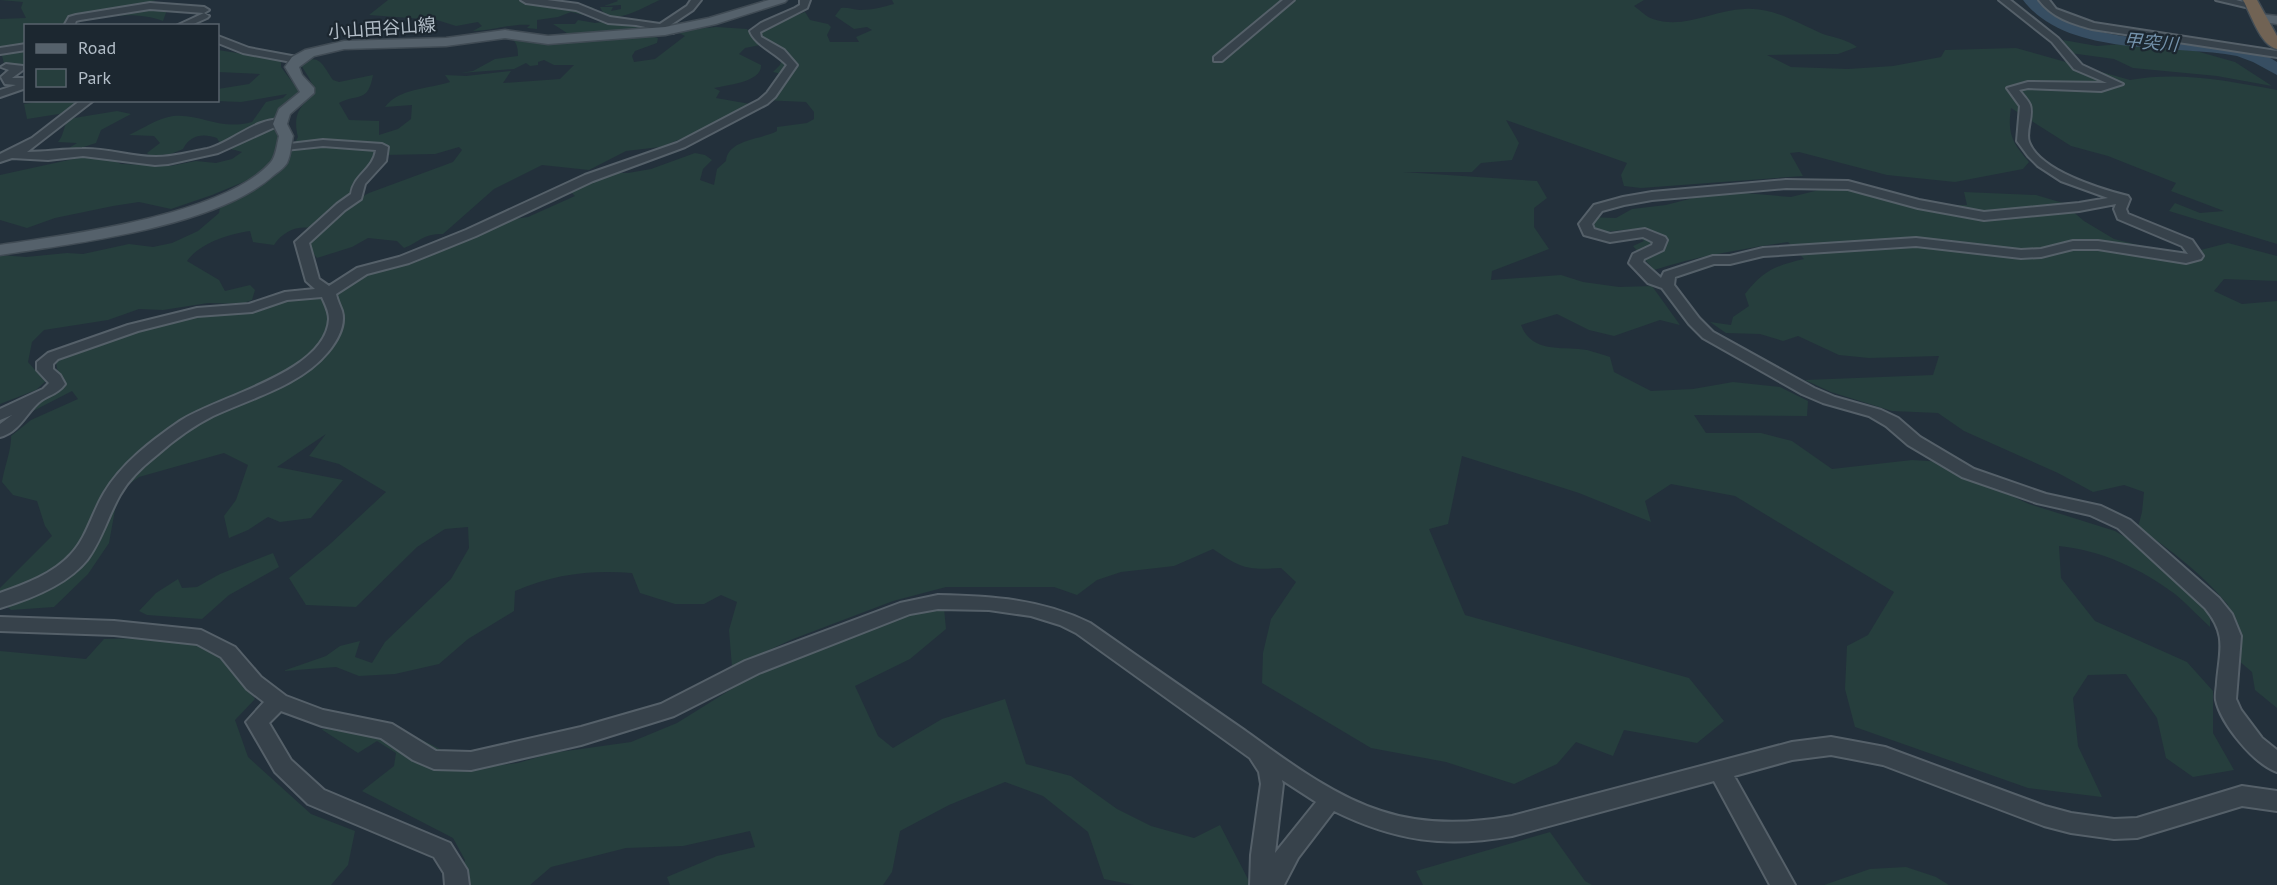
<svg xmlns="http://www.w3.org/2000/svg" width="2277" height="885" viewBox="0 0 2277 885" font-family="'PT Sans','Noto Sans JP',sans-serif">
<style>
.green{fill:#263e3d}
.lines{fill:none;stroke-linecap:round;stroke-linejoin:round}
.river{fill:#374e62;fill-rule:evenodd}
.minor-casing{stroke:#556069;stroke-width:4}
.major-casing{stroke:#404b54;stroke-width:3}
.highway-casing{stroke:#424d56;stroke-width:3}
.minor{fill:#37424b;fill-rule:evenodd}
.major{fill:#55616b;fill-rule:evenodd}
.highway{fill:#716354;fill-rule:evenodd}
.labels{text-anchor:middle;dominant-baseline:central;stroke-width:4.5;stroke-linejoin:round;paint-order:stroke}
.far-street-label{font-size:18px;fill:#b2bdc7;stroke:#1c2730}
.far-water-label{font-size:18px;font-style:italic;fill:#7391aa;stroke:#1c2730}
</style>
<rect width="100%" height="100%" fill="#23303b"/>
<path class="green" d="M 0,0 L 156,0 L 125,8 L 168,7 L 163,21 C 136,11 100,16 72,23 L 71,25 L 26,26 L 25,70 L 11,74 L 5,67 L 2,56 L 0,56 L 0,19 L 26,18 L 21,8 L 23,2 Z
M 388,0 L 531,0 L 592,7 L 597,13 L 583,15 L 571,12 L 558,17 L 537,20 L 537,29 L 527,28 L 530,25 C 511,23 493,31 473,31 L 482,26 L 478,22 L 456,26 L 437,20 L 369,15 Z
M 617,0 L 660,0 C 645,6 609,30 600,7 L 613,7 L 611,11 L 621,9 L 621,5 L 604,6 L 618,1 Z
M 892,0 L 1644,0 L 1634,6 C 1640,10 1646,17 1653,19 C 1684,30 1713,10 1744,9 C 1774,7 1797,23 1823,34 C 1835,38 1846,39 1857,47 L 1838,54 L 1767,55 L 1791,67 L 1848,69 L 1893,66 L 1941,57 L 1945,50 L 2016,48 L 2130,80 C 2179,71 2229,81 2277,90 L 2277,244 L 2169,211 L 2175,203 L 2200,213 L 2224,211 L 2171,191 L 2176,183 L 2108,156 L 2071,146 L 2011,108 C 2007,135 2013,143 2029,162 L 2023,169 L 1955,182 L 1887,175 L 1799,152 L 1790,153 L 1803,176 L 1641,188 L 1624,186 L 1621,175 L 1627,163 L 1506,120 L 1519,143 L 1512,160 L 1481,163 L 1472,172 L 1403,172 L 1537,181 L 1547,198 L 1534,208 L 1534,227 L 1549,249 L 1492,271 L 1491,280 L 1561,275 L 1583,282 L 1619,287 L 1652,286 L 1680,325 L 1660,320 L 1614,336 L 1589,330 L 1557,314 L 1521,325 C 1532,354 1563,346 1587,350 C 1595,352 1603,355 1610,357 L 1614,372 L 1651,391 L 1693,389 L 1733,382 L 1780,387 L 1808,401 L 1807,416 L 1694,415 L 1706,433 L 1761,433 L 1792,441 L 1832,469 L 1912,460 L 1945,462 L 1977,480 L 2029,504 L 2115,531 L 2142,547 L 2210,606 L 2210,627 C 2198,616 2187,604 2175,594 C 2142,569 2100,550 2059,546 L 2061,578 L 2095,621 L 2187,662 L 2213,691 L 2213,733 L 2234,770 L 2193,777 L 2166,758 L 2157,718 L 2126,674 L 2088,675 L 2073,698 L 2078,746 L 2102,797 L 2028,788 L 1855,727 L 1845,689 L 1847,646 L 1868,635 L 1894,592 L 1735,496 L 1671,484 L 1645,501 L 1651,522 L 1579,493 L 1462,456 L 1448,524 L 1429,529 L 1465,615 L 1689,678 L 1724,721 L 1697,743 L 1624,730 L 1613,756 L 1576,742 L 1557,764 L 1514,784 L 1446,762 L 1371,748 L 1262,683 L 1263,653 L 1271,619 L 1296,582 L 1281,568 C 1247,570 1242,569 1213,549 L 1174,566 L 1121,572 L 1097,580 L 1077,595 L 1054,587 L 946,587 L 893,601 L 793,639 L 732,667 L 729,630 L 737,602 L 721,595 L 704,604 L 675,604 L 640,593 L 632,573 C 590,570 555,574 515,591 L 514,611 L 468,639 L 439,664 L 395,674 L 359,676 L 336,667 L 283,671 L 326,656 L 340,646 L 360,641 L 355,657 L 372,663 L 385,642 L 451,579 L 469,548 L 468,527 L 445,529 L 417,547 L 356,607 L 306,605 L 289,578 L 329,545 L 386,492 L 339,464 L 309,456 L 326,434 L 277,467 L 343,480 L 311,518 L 280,522 L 268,517 L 248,530 L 229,538 L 224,516 L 236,500 L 248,465 L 224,453 L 139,477 L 124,488 L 115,510 L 109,543 L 88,574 L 54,607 L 11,610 L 0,600 L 0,588 L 52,536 L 45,526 L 37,501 L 13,495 L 2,482 C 4,468 12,448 11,436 L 31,420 L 78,399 L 72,391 L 0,428 L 0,414 L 59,382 L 55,354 L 159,318 L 244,309 L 303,290 L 355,281 L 380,267 L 488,223 L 528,217 L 575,196 L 571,192 L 614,173 L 628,173 L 651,169 L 695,153 L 705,155 L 712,160 L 703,169 L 700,180 L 714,185 L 717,169 L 726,161 C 728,139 761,140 777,131 L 777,127 L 807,123 L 814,119 L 814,112 L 806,102 L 760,100 L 787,75 L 773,72 L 780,65 L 782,59 L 761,36 L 759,30 L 805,12 L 810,20 L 828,24 L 831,27 L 827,35 L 830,42 L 859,42 L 856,37 L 872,30 L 867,27 L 854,29 L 835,16 L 841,8 C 848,7 853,10 860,10 C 872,10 883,7 894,4 Z
M 627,19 L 664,25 L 647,35 L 658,38 L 657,43 L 635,51 L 632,56 L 634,62 L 655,59 L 685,36 L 675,31 L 716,27 L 747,29 L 760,45 L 745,48 L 739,54 L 761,65 C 762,82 727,85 714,88 L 720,91 L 716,98 L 750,104 L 714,125 L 671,143 L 660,147 L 626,151 L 589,170 L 542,165 L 494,189 L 443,234 C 422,234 420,242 404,248 L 397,241 L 368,238 L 352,247 L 317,258 L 308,247 L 309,236 L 346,205 L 369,193 L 453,162 L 462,150 L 459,147 L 435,154 L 383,155 L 338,208 L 311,228 C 295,226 283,232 274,245 L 253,242 L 250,231 C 229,234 200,243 187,261 L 219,280 L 225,291 L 250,285 L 255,290 L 252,300 L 241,304 L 208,303 L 163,310 L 139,309 L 108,320 L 44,330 L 32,342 L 28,362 L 36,371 L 47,380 L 36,390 L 0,404 L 0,255 L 26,257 L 67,253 L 83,254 L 129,244 L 153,247 L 172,243 L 198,231 L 219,213 L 222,197 L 289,155 L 298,137 C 289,103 315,102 313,88 C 312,81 305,72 301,65 C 319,50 324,68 333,80 L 339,82 L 373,75 C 368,103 359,93 339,103 L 349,120 L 379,121 L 379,135 L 398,129 L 411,119 L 412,105 L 385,107 C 399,88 429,89 450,82 L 445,75 L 466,76 L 511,71 L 503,83 L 560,79 L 574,65 L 554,65 L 544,60 L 538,62 L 538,65 L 530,66 L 526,63 L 514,69 L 460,73 L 473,71 L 495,59 L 518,56 C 518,45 516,41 507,35 L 548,41 L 567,33 L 553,24 L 575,24 L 578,20 L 595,23 Z
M 2063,40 L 2097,46 L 2122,44 L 2196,51 L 2235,62 L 2272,86 L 2217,76 L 2133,68 L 2114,59 L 2070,53 Z
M 218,50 L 281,60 L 281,67 L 301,94 L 278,111 L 274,127 L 279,137 L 279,148 L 272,162 L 260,175 L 212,195 L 171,209 L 139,202 L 113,206 L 55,218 L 27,228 L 0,220 L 0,175 L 87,156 L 103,155 L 121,164 L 170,166 L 196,161 L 216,163 L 232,159 L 242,152 C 233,149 222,149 217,138 C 203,133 190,135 183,149 L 171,154 L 150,156 L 147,153 L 160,143 L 154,136 L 129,135 C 142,129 158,118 173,116 C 201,113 219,131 252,122 L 266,102 L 283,98 L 287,94 L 241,102 L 216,101 L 218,89 L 249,84 L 260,74 L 218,72 Z
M 44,101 L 85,101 L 65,113 L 27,119 L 24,104 Z
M 117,111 L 131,114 L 101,130 L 96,143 L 74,150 L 64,151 L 77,143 L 58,142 C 64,135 63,128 68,119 Z
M 1827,188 L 1860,188 L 1945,205 L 1967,205 L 1964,192 L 2036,195 L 2063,203 L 2084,221 L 2114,239 L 2138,245 L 2189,253 L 2228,243 L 2277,256 L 2277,281 L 2224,279 L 2214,291 L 2242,304 L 2277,301 L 2277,708 L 2255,690 L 2252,672 L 2226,650 L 2224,634 L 2228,605 C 2203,574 2170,550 2138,527 L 2142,512 L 2144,492 L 2124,485 L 2093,492 L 2058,473 L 1964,431 L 1938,413 L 1892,411 L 1831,392 L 1805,380 L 1933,375 L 1939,356 L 1869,358 L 1839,355 L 1798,336 L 1783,341 L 1760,334 L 1726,333 L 1710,322 L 1731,325 L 1733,317 L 1749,306 L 1745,294 C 1764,270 1775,266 1804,259 L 1788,242 C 1742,249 1698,256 1654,270 L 1633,246 L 1644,241 L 1631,229 L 1597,233 L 1585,217 L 1616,218 L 1632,209 L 1666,205 L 1693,198 L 1744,193 L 1791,197 Z
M 273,553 L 279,567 L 229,595 L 202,619 L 147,615 L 139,611 L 156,593 L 178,579 L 182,588 L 197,587 L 220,574 Z
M 944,608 L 946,629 L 910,659 L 855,686 L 878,736 L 893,748 L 942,719 L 1005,699 L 1026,764 L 1071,776 L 1117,809 L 1151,826 L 1194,838 L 1220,825 L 1251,885 L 1134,885 L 1104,879 L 1088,832 L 1043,796 L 1005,782 L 949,805 L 900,831 L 892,872 L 883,885 L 670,885 L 667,877 L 717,856 L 755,847 L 750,831 L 683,846 L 626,848 L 551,867 L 530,885 L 457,885 L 465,860 L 453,838 L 362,791 L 394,766 L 396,753 L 377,741 L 358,753 L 321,729 L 406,732 L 454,756 L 486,767 L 518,763 L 552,753 L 631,742 L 677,723 L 746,680 L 794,657 L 893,617 Z
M 143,638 L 188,642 L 214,651 L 255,699 L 235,720 L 248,757 L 311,814 L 355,831 L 348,865 L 331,885 L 0,885 L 0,651 L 86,659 L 104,639 Z
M 1550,832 L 1585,881 L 1592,885 L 1423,885 L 1416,871 Z
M 1906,867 L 1936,877 L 1949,885 L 1824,885 L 1870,869 Z"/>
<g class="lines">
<path class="river" d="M 2023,0 L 2038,0 C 2084,43 2152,37 2211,43 C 2233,45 2258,49 2277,62 L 2277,75 L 2253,62 L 2237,56 C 2172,44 2067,58 2023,0 Z"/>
<g class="minor-casing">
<path id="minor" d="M 521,0 L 547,0 L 578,4 L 610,17 L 660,24 L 687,6 L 691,0 L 701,0 L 693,10 L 669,26 L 678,30 L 673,33 L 636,25 L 608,23 L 576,10 L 526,3 Z
M 800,0 L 810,0 L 807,8 L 760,32 L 761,37 L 784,50 L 797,65 L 775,97 L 767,104 L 685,147 L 593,181 L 476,236 L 409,263 L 367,274 L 336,294 C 337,300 340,305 342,311 C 346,325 337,341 328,352 C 300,386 251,398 213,416 C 193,426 174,440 157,455 C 143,466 129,479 120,495 C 108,516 102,540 87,560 C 67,585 30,599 0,608 L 0,593 C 25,584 53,574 71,554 C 87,537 92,513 104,493 C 122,463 151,441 180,421 C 218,396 326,373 329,319 C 329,311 325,304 322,297 L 287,300 L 252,312 L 197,316 L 138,331 L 58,359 L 53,364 L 53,369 L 60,375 L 65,384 C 57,395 47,395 38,403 C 26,414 19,432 0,437 L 0,424 L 12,415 L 0,420 L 0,409 L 43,389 L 49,383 L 37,370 L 37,362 L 48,353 L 128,325 L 197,308 L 249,304 L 285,292 L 315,289 L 306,281 L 295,242 L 337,204 L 351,194 C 354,174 373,170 376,150 L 323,146 L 285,150 L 281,149 L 281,145 L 323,140 L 382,144 L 388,147 L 386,161 L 365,184 L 361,199 L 345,210 L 309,243 L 319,279 L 329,286 L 357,268 L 399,257 L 466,230 L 585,175 L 677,143 L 759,100 L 767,93 L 787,65 C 776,53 754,44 750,31 L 761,23 L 795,8 L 800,5 Z
M 1283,0 L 1294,0 L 1222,61 L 1214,61 L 1214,57 Z
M 1999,0 L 2010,0 L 2058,38 L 2082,65 L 2123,84 L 2101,91 L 2028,88 L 2019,90 C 2022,94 2028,100 2030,105 C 2034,116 2025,131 2029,142 C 2040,171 2101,189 2128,196 L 2130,199 L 2126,209 L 2128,214 L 2192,240 L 2203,256 L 2201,259 L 2186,263 L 2098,249 L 2073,249 L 2041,257 L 2021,258 L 1916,246 L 1763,256 L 1730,264 L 1714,264 L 1675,277 L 1674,285 L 1699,318 L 1713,332 L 1814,388 L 1835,397 L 1881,410 L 1898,418 L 1920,437 L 1974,469 L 2046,494 L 2101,506 L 2130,520 L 2219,598 L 2232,614 L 2241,636 L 2236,699 L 2241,710 L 2262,738 L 2277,750 L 2277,772 C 2254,764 2221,724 2216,700 C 2215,695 2217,687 2217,682 C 2220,649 2227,635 2205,608 L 2118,528 L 2090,515 L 2037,503 L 1962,477 L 1908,445 L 1886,426 L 1869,416 L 1823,403 L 1802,394 L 1703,338 L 1689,324 L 1662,288 L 1648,283 L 1629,263 L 1633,254 L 1652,245 L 1653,242 L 1643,237 L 1610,242 L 1584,235 L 1579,224 L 1594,205 L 1623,197 L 1652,192 L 1786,180 L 1848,181 L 1919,200 L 1984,212 L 2079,203 L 2108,198 L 2061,181 L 2038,166 L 2028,156 L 2017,141 L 2020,106 L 2007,88 L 2028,82 L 2107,83 L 2074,69 L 2052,42 ZM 1786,188 L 1848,189 L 1918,208 L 1984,220 L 2079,211 L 2116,204 L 2114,209 L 2118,219 L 2182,246 L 2188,254 L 2098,241 L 2073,241 L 2041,249 L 2021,250 L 1916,238 L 1763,248 L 1730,256 L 1713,256 L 1664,272 L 1661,278 L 1643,262 L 1644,259 L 1663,250 L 1667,240 L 1665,237 L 1645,229 L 1610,234 L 1594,229 L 1592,224 L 1602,211 L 1624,205 L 1652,200 Z
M 2039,0 L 2049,0 L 2056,9 L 2094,23 L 2277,51 L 2277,57 L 2092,29 C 2071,23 2053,18 2039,0 Z
M 2216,0 L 2236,0 L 2259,6 L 2254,9 Z
M 150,3 L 204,7 L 209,10 L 204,13 L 150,9 L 80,20 L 76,21 L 74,26 L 64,26 L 69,17 L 76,15 Z
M 204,13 L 209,16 L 207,18 L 189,26 L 176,26 Z
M 218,36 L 249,48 L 297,57 L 302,60 L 297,63 L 243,53 L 218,43 Z
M 26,44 L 26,50 L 0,54 L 0,48 Z
M 6,64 L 23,66 L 23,70 L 12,78 L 26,78 L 26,88 L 0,97 L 0,90 L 16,85 L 5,84 L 1,77 L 9,70 L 1,67 Z
M 81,100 L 94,100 L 27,152 C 45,152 63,149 82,149 C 107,148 131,157 156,157 C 173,157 190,152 207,149 C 230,144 259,115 284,120 L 286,122 L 218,153 L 168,164 L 155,165 L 83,156 L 48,160 L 12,158 L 0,162 L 0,154 L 32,138 Z
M 938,595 C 991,596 1042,599 1090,623 C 1141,659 1192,694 1244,730 C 1286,760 1331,795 1381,811 C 1423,825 1469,824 1512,816 L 1792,742 L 1831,737 L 1885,747 L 2045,806 L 2071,813 L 2114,819 L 2137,818 L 2242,786 L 2277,791 L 2277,811 L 2242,806 L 2137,838 L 2114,839 L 2071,833 L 2044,826 L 1883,765 L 1831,755 L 1792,760 L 1734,776 L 1795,885 L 1770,885 L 1714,781 L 1512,836 C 1445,848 1395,841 1334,811 L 1298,858 L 1284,885 L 1250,885 L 1251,855 L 1261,784 L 1259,772 L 1250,758 L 1076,633 L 1060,625 L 1031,616 L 989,610 L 938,609 L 910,614 L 759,673 L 674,716 L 581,745 L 471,770 L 434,769 L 413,760 L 381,738 L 322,726 L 281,711 L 269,723 L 291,760 L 324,790 L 450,843 L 467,870 L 469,885 L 445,885 L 444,873 L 434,857 L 308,804 L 275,772 L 246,722 L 264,702 L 247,689 L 221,657 L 197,644 L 114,635 L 0,631 L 0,617 L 114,621 L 201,630 L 235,647 L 261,677 L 286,696 L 323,710 L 392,724 L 436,751 L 471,752 L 581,727 L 661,704 L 745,661 L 900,603 ZM 1282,780 L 1316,802 L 1275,853 L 1283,784 Z"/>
</g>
<g class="major-casing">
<path id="major" d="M 769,0 L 787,0 L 785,2 L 716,24 L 665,35 L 548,44 L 505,38 L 446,46 L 344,49 L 314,56 L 299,67 L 302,75 L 314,88 L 314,93 L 290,114 L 287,124 L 293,136 C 291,144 291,155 287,163 C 284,168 278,172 274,175 C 216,227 77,243 0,255 L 0,245 C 68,235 225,215 271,162 C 276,156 277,144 279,136 L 273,124 L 279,109 L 300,92 L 285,67 L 292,57 L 305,50 L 344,41 L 446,38 L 505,30 L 548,36 L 665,27 L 709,18 Z
M 2260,14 L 2277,16 L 2277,24 L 2256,21 L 2254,18 Z"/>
</g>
<g class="highway-casing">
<path id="highway" d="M 2243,0 L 2257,0 L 2277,36 L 2277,49 C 2260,45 2251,14 2243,0 Z"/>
</g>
<use href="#minor" class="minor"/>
<use href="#major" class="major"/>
<use href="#highway" class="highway"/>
</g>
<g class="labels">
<g class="far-street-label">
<text transform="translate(382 28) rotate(-4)">小山田谷山線</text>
</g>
<g class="far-water-label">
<text transform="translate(2151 42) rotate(5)">甲突川</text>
</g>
</g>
<rect x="24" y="24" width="195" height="78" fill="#1c2730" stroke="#58636c" stroke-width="1.5"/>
<rect x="36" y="44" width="30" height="9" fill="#55616b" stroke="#58636c" stroke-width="1.5"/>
<text x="78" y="54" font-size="18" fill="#b2bdc7">Road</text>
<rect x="36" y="69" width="30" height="18" fill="#263e3d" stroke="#58636c" stroke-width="1.5"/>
<text x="78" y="84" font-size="18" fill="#b2bdc7">Park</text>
</svg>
